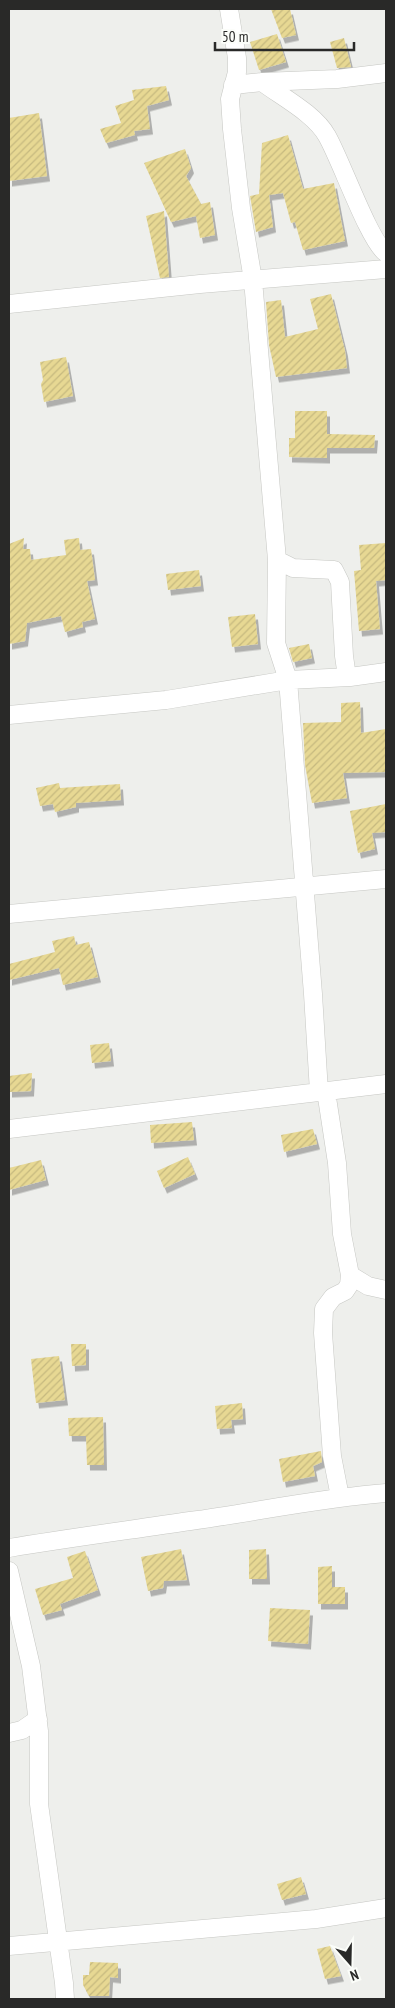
<svg xmlns="http://www.w3.org/2000/svg" width="395" height="2008" viewBox="0 0 395 2008" font-family="'PT Sans Narrow',sans-serif">
<style>
.building{fill:url(#building-hatch);filter:url(#shadow)}
.lines{fill:none;stroke-linecap:round;stroke-linejoin:round}
.street-casing{stroke:#c6c7c3;stroke-width:19}
.street{stroke:#fff;stroke-width:18}
</style>
<defs>
<pattern id="building-hatch" width="6" height="6" patternUnits="userSpaceOnUse" patternTransform="scale(1.25)"><rect width="6" height="6" fill="#e7d893"/><path d="M-1 1l2-2M0 6l6-6M5 7l2-2" fill="none" stroke="#c6b97f"/></pattern>
<filter id="shadow"><feDropShadow dx="3" dy="5.5" stdDeviation="0" flood-color="#0004"/></filter>
</defs>
<rect width="100%" height="100%" fill="#eeefec"/>
<path class="building" d="M 271,9 L 290,9 L 296,35 L 282,38 Z
M 277,34 L 286,62 L 259,70 L 250,42 Z
M 344,38 L 351,67 L 337,68 L 330,42 Z
M 166,86 L 169,100 L 147,106 L 150,129 L 134,131 L 135,135 L 106,143 L 100,129 L 121,123 L 115,106 L 134,100 L 132,90 Z
M 39,113 L 47,176 L 9,181 L 9,118 Z
M 288,135 L 303,189 L 334,183 L 345,241 L 303,250 L 295,222 L 291,223 L 283,193 L 269,195 L 273,227 L 256,232 L 250,196 L 259,194 L 262,143 Z
M 185,149 L 191,168 L 186,176 L 201,204 L 210,202 L 215,235 L 200,238 L 196,216 L 171,222 L 144,163 Z
M 164,211 L 169,277 L 160,278 L 146,216 Z
M 331,294 L 345,351 L 347,368 L 276,377 L 269,345 L 266,302 L 281,300 L 285,337 L 318,329 L 310,299 Z
M 66,357 L 73,396 L 44,402 L 41,384 L 43,380 L 40,362 Z
M 295,411 L 327,411 L 327,434 L 375,435 L 374,448 L 327,448 L 327,458 L 289,457 L 289,438 L 295,438 Z
M 24,538 L 23,549 L 30,549 L 31,560 L 66,555 L 64,540 L 79,538 L 80,550 L 91,549 L 95,580 L 87,581 L 95,619 L 82,622 L 83,627 L 65,632 L 61,616 L 27,623 L 25,641 L 9,644 L 9,544 Z
M 386,543 L 386,580 L 376,581 L 380,629 L 359,631 L 354,571 L 361,570 L 359,545 Z
M 199,570 L 201,586 L 168,590 L 166,574 Z
M 255,614 L 258,644 L 232,647 L 228,617 Z
M 309,644 L 312,658 L 293,662 L 289,648 Z
M 360,702 L 361,733 L 386,729 L 386,772 L 343,773 L 347,798 L 312,803 L 305,765 L 303,723 L 341,722 L 341,703 Z
M 59,783 L 60,788 L 120,784 L 121,800 L 76,803 L 76,807 L 55,812 L 53,804 L 40,806 L 36,788 Z
M 386,804 L 386,832 L 372,833 L 375,849 L 358,853 L 350,811 Z
M 74,936 L 76,945 L 89,942 L 98,977 L 63,985 L 59,968 L 9,980 L 9,964 L 55,952 L 52,941 Z
M 109,1043 L 111,1061 L 92,1063 L 90,1045 Z
M 32,1073 L 31,1091 L 9,1092 L 9,1076 Z
M 192,1122 L 194,1140 L 151,1143 L 150,1125 Z
M 313,1129 L 317,1144 L 284,1152 L 281,1135 Z
M 188,1157 L 195,1174 L 164,1188 L 157,1171 Z
M 41,1160 L 46,1180 L 9,1190 L 9,1168 Z
M 71,1344 L 86,1344 L 86,1365 L 72,1366 Z
M 59,1356 L 65,1400 L 36,1403 L 31,1359 Z
M 242,1403 L 243,1419 L 231,1420 L 232,1428 L 217,1429 L 215,1406 Z
M 103,1417 L 104,1465 L 87,1465 L 86,1436 L 69,1436 L 68,1418 Z
M 321,1451 L 322,1462 L 313,1466 L 315,1476 L 283,1482 L 279,1459 Z
M 181,1549 L 187,1580 L 164,1581 L 163,1588 L 148,1591 L 141,1557 Z
M 266,1549 L 267,1579 L 249,1579 L 249,1550 Z
M 85,1551 L 98,1590 L 60,1604 L 62,1610 L 43,1615 L 35,1589 L 73,1578 L 67,1557 Z
M 332,1566 L 332,1587 L 345,1587 L 345,1604 L 318,1604 L 318,1567 Z
M 270,1608 L 310,1610 L 308,1644 L 268,1641 Z
M 301,1877 L 306,1894 L 282,1900 L 277,1884 Z
M 330,1946 L 341,1976 L 325,1979 L 317,1949 Z
M 90,1962 L 118,1963 L 118,1978 L 110,1977 L 109,1996 L 89,1996 L 83,1985 L 83,1975 L 89,1975 Z"/>
<g class="lines">
<g class="street-casing">
<path id="street" d="M 229,9 L 237,58 L 237,72 L 230,99 L 232,129 L 241,208 L 253,280 L 277,560 L 276,643 L 288,680 L 313,994 L 319,1092
M 262,82 C 282,97 315,114 327,136 C 341,160 369,241 386,253
M 233,85 L 262,82 L 337,79 L 386,73
M 9,304 L 200,284 L 386,269
M 277,560 L 293,568 L 334,570 L 340,582 L 344,656 L 347,677
M 9,715 L 166,700 L 288,680 L 350,677 L 386,672
M 9,914 L 386,879
M 326,1091 L 337,1163 L 342,1234 L 350,1275 L 349,1285 L 345,1291 L 333,1297 L 324,1309 L 323,1333 L 332,1456 L 340,1497
M 9,1129 L 386,1084
M 350,1275 L 368,1286 L 386,1290
M 9,1548 C 69,1538 130,1530 190,1521 C 256,1512 320,1498 386,1493
M 9,1571 L 31,1666 L 39,1731 L 39,1804 L 64,1983 L 65,1999
M 9,1733 L 22,1730 L 38,1719
M 9,1946 L 316,1919 L 386,1908"/>
</g>
<use href="#street" class="street"/>
</g>
<rect width="395" height="2008" fill="none" stroke="#292928" stroke-width="20"/>
<g transform="translate(350 1963) rotate(160)" stroke="#fbfdf9" stroke-width="4" paint-order="stroke">
<path d="M0-4L9 19L0 12L-9 19Z" fill="#292928"/>
<text y="-8" font-size="14" font-weight="bold" text-anchor="middle" fill="#292928">N</text>
</g>
<path d="M215 42v8h139v-8" fill="none" stroke="#292928" stroke-width="2.5"/>
<text x="222" y="42" font-size="15" fill="#292928" stroke="#fbfdf9" stroke-width="4" paint-order="stroke">50 m</text>
</svg>
